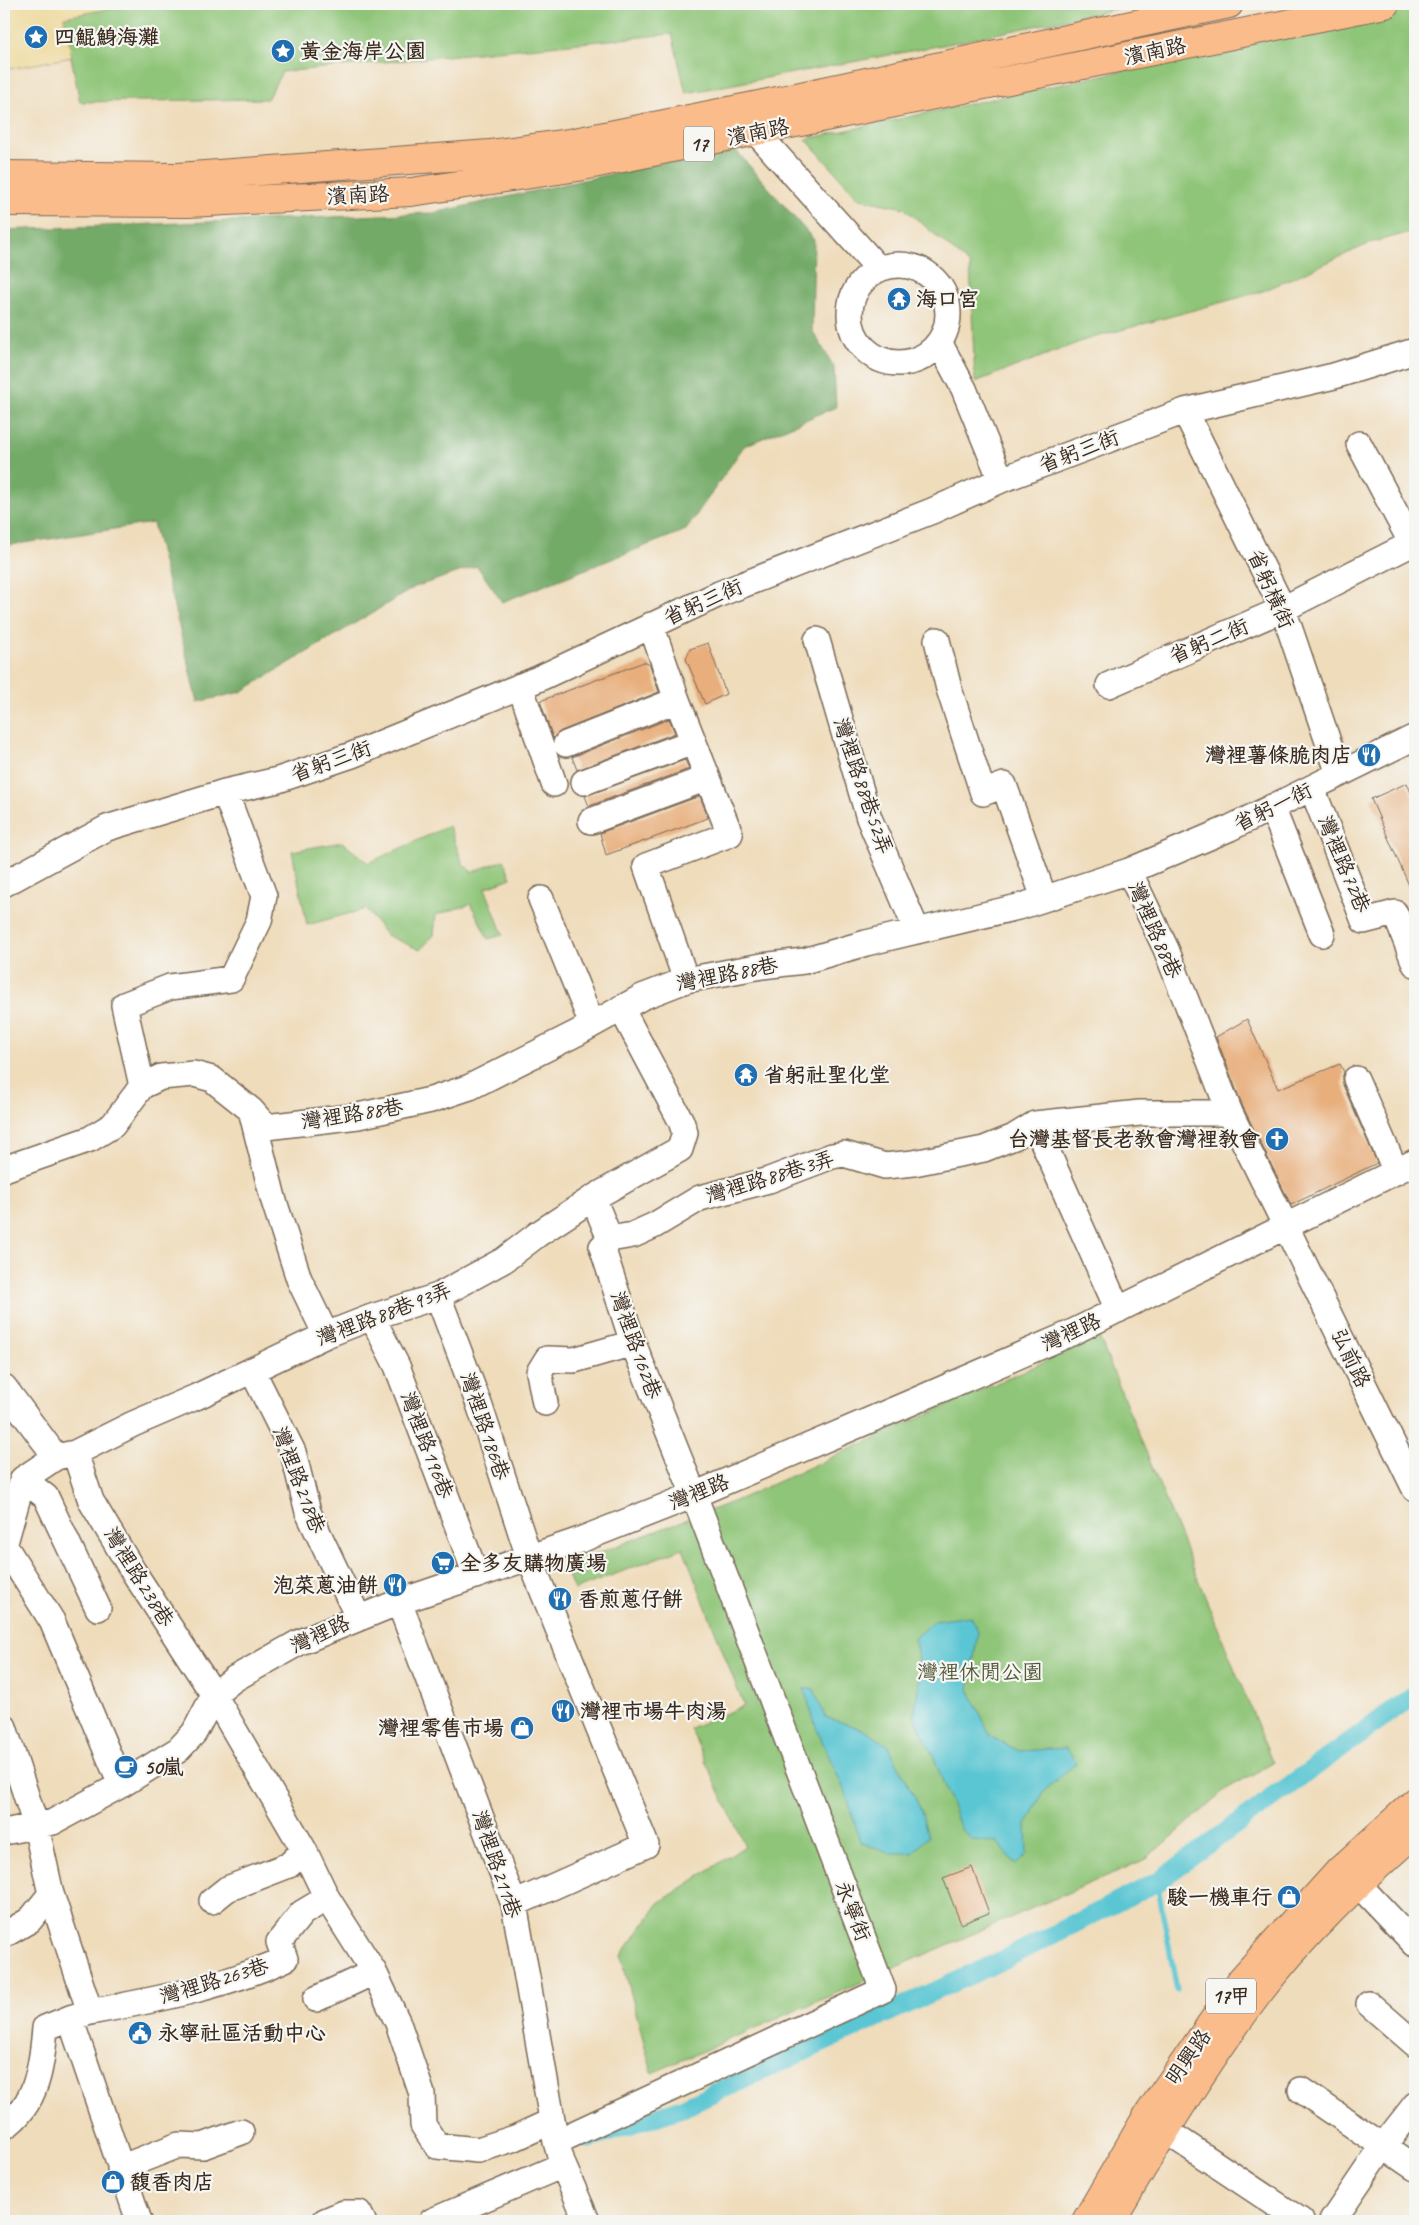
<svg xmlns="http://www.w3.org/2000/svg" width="1419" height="2225" viewBox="0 0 1419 2225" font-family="Caveat,'LXGW WenKai TC',sans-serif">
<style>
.green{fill:#8fc578;stroke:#65784b}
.forest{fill:#73aa68;stroke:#576a43}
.sand{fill:#eeda9e;stroke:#94825e}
.water{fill:#5ac6d3;stroke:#4a7878}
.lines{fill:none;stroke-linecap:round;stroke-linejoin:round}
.stream{stroke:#5ac6d3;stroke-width:5.5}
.canal{stroke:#5ac6d3;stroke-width:19}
.building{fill:#e8ae7c}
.minor-casing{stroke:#7a6855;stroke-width:28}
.major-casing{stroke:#7a6855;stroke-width:30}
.minor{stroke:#fff;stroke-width:25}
.major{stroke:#fabc8b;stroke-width:28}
.labels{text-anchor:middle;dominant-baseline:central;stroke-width:4.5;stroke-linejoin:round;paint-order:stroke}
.shield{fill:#f6f6f2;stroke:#73675e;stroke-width:1}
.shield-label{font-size:20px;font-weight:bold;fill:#3b2a1e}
.poi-label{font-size:21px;font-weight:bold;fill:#3b2a1e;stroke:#f6f6f2;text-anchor:start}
.street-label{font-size:21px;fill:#3b2a1e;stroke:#f6f6f2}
.park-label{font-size:21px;fill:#545839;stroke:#f6f6f2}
</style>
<rect width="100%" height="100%" fill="#f6f6f2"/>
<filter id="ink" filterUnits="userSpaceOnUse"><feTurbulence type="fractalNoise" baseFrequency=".02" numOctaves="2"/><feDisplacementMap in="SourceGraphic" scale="10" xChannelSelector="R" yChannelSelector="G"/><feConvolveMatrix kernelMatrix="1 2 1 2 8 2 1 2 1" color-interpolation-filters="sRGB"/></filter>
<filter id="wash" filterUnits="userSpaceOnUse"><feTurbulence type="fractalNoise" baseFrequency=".0096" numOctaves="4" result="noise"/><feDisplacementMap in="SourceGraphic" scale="20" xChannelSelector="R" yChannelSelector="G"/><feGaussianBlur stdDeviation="1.12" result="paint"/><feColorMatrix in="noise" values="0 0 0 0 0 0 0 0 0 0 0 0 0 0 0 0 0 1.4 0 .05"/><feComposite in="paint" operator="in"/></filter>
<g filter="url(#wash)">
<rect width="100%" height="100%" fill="#efdcbb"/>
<path class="green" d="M 136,4 L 1140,4 L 943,45 L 686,93 L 672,34 L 282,72 L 267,99 L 80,102 L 63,17 Z
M 1415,8 L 1415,231 L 1373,242 L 1263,291 L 1085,340 L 975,382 L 970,265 L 904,208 L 859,199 L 806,139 Z
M 449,826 L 463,864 L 472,872 L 504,860 L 511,878 L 485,888 L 503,935 L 488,939 L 471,904 L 436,915 L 434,935 L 420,950 L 386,935 L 366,909 L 307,925 L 292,851 L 342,842 L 368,863 Z
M 1099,1337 L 1273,1763 L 1228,1788 L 1148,1858 L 652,2073 L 621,1956 L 659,1903 L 745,1846 L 690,1728 L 744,1706 L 683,1548 L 574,1590 L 564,1566 L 735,1501 Z"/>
<path class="forest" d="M 733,147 L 814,240 L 812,330 L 834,367 L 836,407 L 744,446 L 686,530 L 502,602 L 477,566 L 415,587 L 241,692 L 198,702 L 153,523 L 4,546 L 4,230 L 434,213 Z"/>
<path class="sand" d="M 4,4 L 136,4 L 64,17 L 72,57 L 4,70 Z"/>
<path class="water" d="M 971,1616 L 978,1632 L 969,1689 L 991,1737 L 1019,1751 L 1066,1748 L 1076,1763 L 1044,1791 L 1026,1825 L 1027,1854 L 1016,1865 L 998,1843 L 973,1840 L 961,1829 L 934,1758 L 914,1715 L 921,1670 L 914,1638 L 934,1621 Z
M 804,1689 L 814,1689 L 825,1717 L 862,1729 L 888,1745 L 921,1810 L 928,1837 L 913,1853 L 888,1853 L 860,1842 L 847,1796 L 817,1730 Z"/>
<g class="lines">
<path class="stream" d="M 1157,1882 L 1177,1990"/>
<path class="canal" d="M 589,2139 L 682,2108 L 1007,1958 L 1157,1882 L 1415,1694"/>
</g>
<g id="blocks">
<path class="building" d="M 708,643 L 726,694 L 705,704 L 686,659 L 690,649 Z
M 644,662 L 650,665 L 659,692 L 561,731 L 553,738 L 540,701 Z
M 669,719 L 675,733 L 577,770 L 572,757 Z
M 685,760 L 689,769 L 589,806 L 585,796 Z
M 1407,783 L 1415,802 L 1415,899 L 1371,799 Z
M 700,796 L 708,818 L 606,855 L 600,833 Z
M 1247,1019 L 1278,1089 L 1340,1064 L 1344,1072 L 1343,1085 L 1377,1163 L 1291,1205 L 1243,1107 L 1216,1037 Z
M 972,1867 L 989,1913 L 961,1924 L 943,1878 Z"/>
</g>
</g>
<g filter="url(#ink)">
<use href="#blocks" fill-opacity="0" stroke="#7a6855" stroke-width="1"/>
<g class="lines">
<g class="minor-casing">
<path id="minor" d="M 756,132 L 878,268
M850 314a49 49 0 1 1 98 0a49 49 0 1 1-98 0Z
M 939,342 L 964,389 L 1001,480
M 1185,411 L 1283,609 L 1339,774
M 1359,444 L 1412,544
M 651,625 L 677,700 L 730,834 L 646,866 L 686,980
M 817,640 L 869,818 L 917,931
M 937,640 L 949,689 L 983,793 L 1004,785 L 1044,898
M 1109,685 L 1283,609 L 1415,542
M 520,686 L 554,784
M 566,744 L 677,700
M 584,782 L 693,742
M 1312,788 L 1364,921 L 1395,913 L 1415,964
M 1272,807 L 1322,934
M 591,821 L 707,778
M 1129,871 L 1166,949 L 1230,1113 L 1415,1489
M 4,884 L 107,828 L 225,792 L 278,780 L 352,755 L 538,679 L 719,594 L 932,511 L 1001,480 L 1185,411 L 1334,376 L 1415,351
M 541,899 L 592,1024
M 1356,1079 L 1396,1172
M 142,1086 L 124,1005 L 170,987 L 231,979 L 259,921 L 264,896 L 225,792
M 251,1110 L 273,1198 L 299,1279 L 326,1335
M 1035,1124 L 1118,1310
M 4,1169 L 90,1139 L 113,1125 L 142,1086 L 161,1077 L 194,1074 L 212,1079 L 251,1110 L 266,1127 L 358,1116 L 431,1100 L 470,1087 L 577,1033 L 642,997 L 686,980 L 762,966 L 804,961 L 866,943 L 1022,906 L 1129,871 L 1230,828 L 1415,737
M 610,1239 L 633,1235 L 655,1225 L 700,1198 L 769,1180 L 832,1156 L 844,1154 L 885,1166 L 914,1163 L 984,1149 L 1014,1137 L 1035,1124 L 1140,1113 L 1230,1113
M 438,1296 L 480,1407 L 529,1557 L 646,1845 L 514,1904
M 372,1317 L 397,1366 L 476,1575
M 252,1370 L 293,1452 L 308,1512 L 358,1617
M 4,1387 L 56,1457
M 545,1403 L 539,1372 L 547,1359 L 574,1360 L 633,1343
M 75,1453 L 91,1501 L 133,1571 L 214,1695 L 304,1850 L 327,1898 L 374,1972 L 398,2023 L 422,2094 L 423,2125 L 437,2146 L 478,2150 L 515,2138 L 552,2121
M 23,1479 L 46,1497 L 98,1608
M 4,1545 L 52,1621 L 121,1785
M 4,1546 L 23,1479 L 56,1457 L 75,1453 L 133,1424 L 196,1397 L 326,1335 L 372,1317 L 438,1296 L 504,1260 L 538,1234 L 593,1198 L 680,1149 L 685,1133 L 681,1121 L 621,1008
M 399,1602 L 514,1904 L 556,2142 L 563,2165 L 587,2221
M 4,1727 L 36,1826 L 51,1894 L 90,2012 L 70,2018 L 139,2221
M 4,1832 L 53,1822 L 121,1785 L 178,1750 L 194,1733 L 214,1695 L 234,1679 L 298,1643 L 399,1602 L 580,1540 L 694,1495 L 910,1403 L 1069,1334 L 1415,1162
M 1357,1883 L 1415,1944
M 212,1901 L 227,1889 L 289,1865 L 304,1850
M 4,1935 L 30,1920 L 51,1894
M 316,1999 L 374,1972
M 1369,2004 L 1415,2044
M 90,2012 C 155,2000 224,1987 285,1959 L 279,1942 L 302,1913 L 327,1898
M 1301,2090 L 1415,2168
M 1148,2119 L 1301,2221
M 4,2127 C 37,2105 42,2065 45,2028 L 70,2018
M 556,2142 L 883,1990 L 694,1495 L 633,1343 L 602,1247 L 610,1239 L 593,1198
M 120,2168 L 179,2145 L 203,2146 L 241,2132
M 325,2221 L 344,2213 L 359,2213 L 363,2221
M 432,2221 L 563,2165
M 1332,2221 L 1383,2146 L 1415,2105"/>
</g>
<g class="major-casing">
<path id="major" d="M 4,175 L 178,177 L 490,154 L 575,142 L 754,106 L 1229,4
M 4,202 L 188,203 L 411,192 L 578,167 L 1385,4
M 1086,2221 L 1146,2118 L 1242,1979 L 1340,1870 L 1415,1802
M 1111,2221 C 1156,2144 1203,2067 1257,1995 C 1303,1934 1359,1882 1415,1832"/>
</g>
<use href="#minor" class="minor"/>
<use href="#major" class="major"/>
</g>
</g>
<defs>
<g id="sight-disc" transform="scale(1.25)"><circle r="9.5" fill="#1f6fb2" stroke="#f6f6f2"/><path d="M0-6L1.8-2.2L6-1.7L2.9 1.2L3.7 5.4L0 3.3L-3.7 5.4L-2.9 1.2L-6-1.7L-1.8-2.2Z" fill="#fff"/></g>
<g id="temple-disc" transform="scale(1.25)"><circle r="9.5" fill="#1f6fb2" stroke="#f6f6f2"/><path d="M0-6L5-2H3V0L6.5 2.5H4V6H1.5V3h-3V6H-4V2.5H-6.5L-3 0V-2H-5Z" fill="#fff"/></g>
<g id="restaurant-disc" transform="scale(1.25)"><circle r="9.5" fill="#1f6fb2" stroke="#f6f6f2"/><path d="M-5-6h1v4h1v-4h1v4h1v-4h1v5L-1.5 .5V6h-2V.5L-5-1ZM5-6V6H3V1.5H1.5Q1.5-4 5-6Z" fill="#fff"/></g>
<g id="church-disc" transform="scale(1.25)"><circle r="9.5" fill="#1f6fb2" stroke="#f6f6f2"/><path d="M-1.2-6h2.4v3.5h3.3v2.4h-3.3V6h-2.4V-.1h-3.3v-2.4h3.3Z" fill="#fff"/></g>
<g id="supermarket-disc" transform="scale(1.25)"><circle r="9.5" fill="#1f6fb2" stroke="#f6f6f2"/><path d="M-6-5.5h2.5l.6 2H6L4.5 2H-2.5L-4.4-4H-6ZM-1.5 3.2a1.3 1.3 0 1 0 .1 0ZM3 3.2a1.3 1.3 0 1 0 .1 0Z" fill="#fff"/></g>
<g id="shop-disc" transform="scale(1.25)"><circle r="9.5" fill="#1f6fb2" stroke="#f6f6f2"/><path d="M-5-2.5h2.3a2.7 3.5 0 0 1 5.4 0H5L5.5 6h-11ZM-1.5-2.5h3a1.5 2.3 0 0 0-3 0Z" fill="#fff"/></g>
<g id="cafe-disc" transform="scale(1.25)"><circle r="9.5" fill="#1f6fb2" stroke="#f6f6f2"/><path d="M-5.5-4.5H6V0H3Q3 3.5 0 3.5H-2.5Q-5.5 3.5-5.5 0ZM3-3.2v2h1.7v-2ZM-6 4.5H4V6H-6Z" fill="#fff"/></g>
<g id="civic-disc" transform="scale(1.25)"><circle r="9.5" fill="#1f6fb2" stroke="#f6f6f2"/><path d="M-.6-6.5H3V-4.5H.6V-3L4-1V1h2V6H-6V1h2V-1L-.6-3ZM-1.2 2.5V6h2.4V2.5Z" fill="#fff"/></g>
</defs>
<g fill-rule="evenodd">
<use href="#sight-disc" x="36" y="37"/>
<use href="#sight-disc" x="283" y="51"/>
<use href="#temple-disc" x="899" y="299"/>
<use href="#restaurant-disc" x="1369" y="755"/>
<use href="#temple-disc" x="746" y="1075"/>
<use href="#church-disc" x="1277" y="1139"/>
<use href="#supermarket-disc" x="443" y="1563"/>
<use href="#restaurant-disc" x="395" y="1585"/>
<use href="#restaurant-disc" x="560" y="1599"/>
<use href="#restaurant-disc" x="563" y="1711"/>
<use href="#shop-disc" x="522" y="1728"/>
<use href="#cafe-disc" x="126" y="1767"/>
<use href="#shop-disc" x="1289" y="1897"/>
<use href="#civic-disc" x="140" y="2033"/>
<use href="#shop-disc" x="113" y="2182"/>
</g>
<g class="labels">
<g class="shield">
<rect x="684" y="126.5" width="30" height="35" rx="4"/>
<rect x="1206" y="1978.5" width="50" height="35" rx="4"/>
</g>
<g class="shield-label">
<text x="699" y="144">17</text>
<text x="1231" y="1996">17甲</text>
</g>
<g class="poi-label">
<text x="54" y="37">四鯤鯓海灘</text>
<text x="300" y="51">黃金海岸公園</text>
<text x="916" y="299">海口宮</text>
<text x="1352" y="755" text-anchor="end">灣裡薯條脆肉店</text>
<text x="764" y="1075">省躬社聖化堂</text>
<text x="1260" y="1139" text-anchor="end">台灣基督長老教會灣裡教會</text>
<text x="460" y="1563">全多友購物廣場</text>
<text x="378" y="1585" text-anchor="end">泡菜蔥油餅</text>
<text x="578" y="1599">香煎蔥仔餅</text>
<text x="580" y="1711">灣裡市場牛肉湯</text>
<text x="504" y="1728" text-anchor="end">灣裡零售市場</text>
<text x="144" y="1767">50嵐</text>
<text x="1272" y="1897" text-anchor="end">駿一機車行</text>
<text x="158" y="2033">永寧社區活動中心</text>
<text x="130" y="2182">馥香肉店</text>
</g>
<g class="street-label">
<text transform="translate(1155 51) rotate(-12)">濱南路</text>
<text transform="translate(758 132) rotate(-11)">濱南路</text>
<text transform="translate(358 195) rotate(-3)">濱南路</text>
<text transform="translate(1079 451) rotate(-21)">省躬三街</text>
<text transform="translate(1271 589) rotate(66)">省躬橫街</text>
<text transform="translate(703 602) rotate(-24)">省躬三街</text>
<text transform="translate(1209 641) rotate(-23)">省躬二街</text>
<text transform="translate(331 761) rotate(-20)">省躬三街</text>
<text transform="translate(863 786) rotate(71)">灣裡路88巷52弄</text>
<text transform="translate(1273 807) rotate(-26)">省躬一街</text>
<text transform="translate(1344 864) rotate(67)">灣裡路72巷</text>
<text transform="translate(1155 930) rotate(66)">灣裡路88巷</text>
<text transform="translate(727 974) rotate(-11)">灣裡路88巷</text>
<text transform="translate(352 1114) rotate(-9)">灣裡路88巷</text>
<text transform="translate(770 1177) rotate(-17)">灣裡路88巷3弄</text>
<text transform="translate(384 1314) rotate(-21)">灣裡路88巷93弄</text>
<text transform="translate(1071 1332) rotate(-25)">灣裡路</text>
<text transform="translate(636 1345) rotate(70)">灣裡路162巷</text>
<text transform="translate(1351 1358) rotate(64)">弘前路</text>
<text transform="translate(485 1426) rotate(71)">灣裡路186巷</text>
<text transform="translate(427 1445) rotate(69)">灣裡路196巷</text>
<text transform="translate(299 1480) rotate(69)">灣裡路218巷</text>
<text transform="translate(699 1492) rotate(-22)">灣裡路</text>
<text transform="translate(139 1577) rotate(58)">灣裡路238巷</text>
<text transform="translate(320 1634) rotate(-25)">灣裡路</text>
<text transform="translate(497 1864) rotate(71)">灣裡路211巷</text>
<text transform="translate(853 1911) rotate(69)">永寧街</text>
<text transform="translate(214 1981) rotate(-17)">灣裡路263巷</text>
<text transform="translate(1188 2057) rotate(-55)">明興路</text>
</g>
<g class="park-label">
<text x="980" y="1672">灣裡休閒公園</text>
</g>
</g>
<rect width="1419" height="2225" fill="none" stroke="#f6f6f2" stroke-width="20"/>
</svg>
